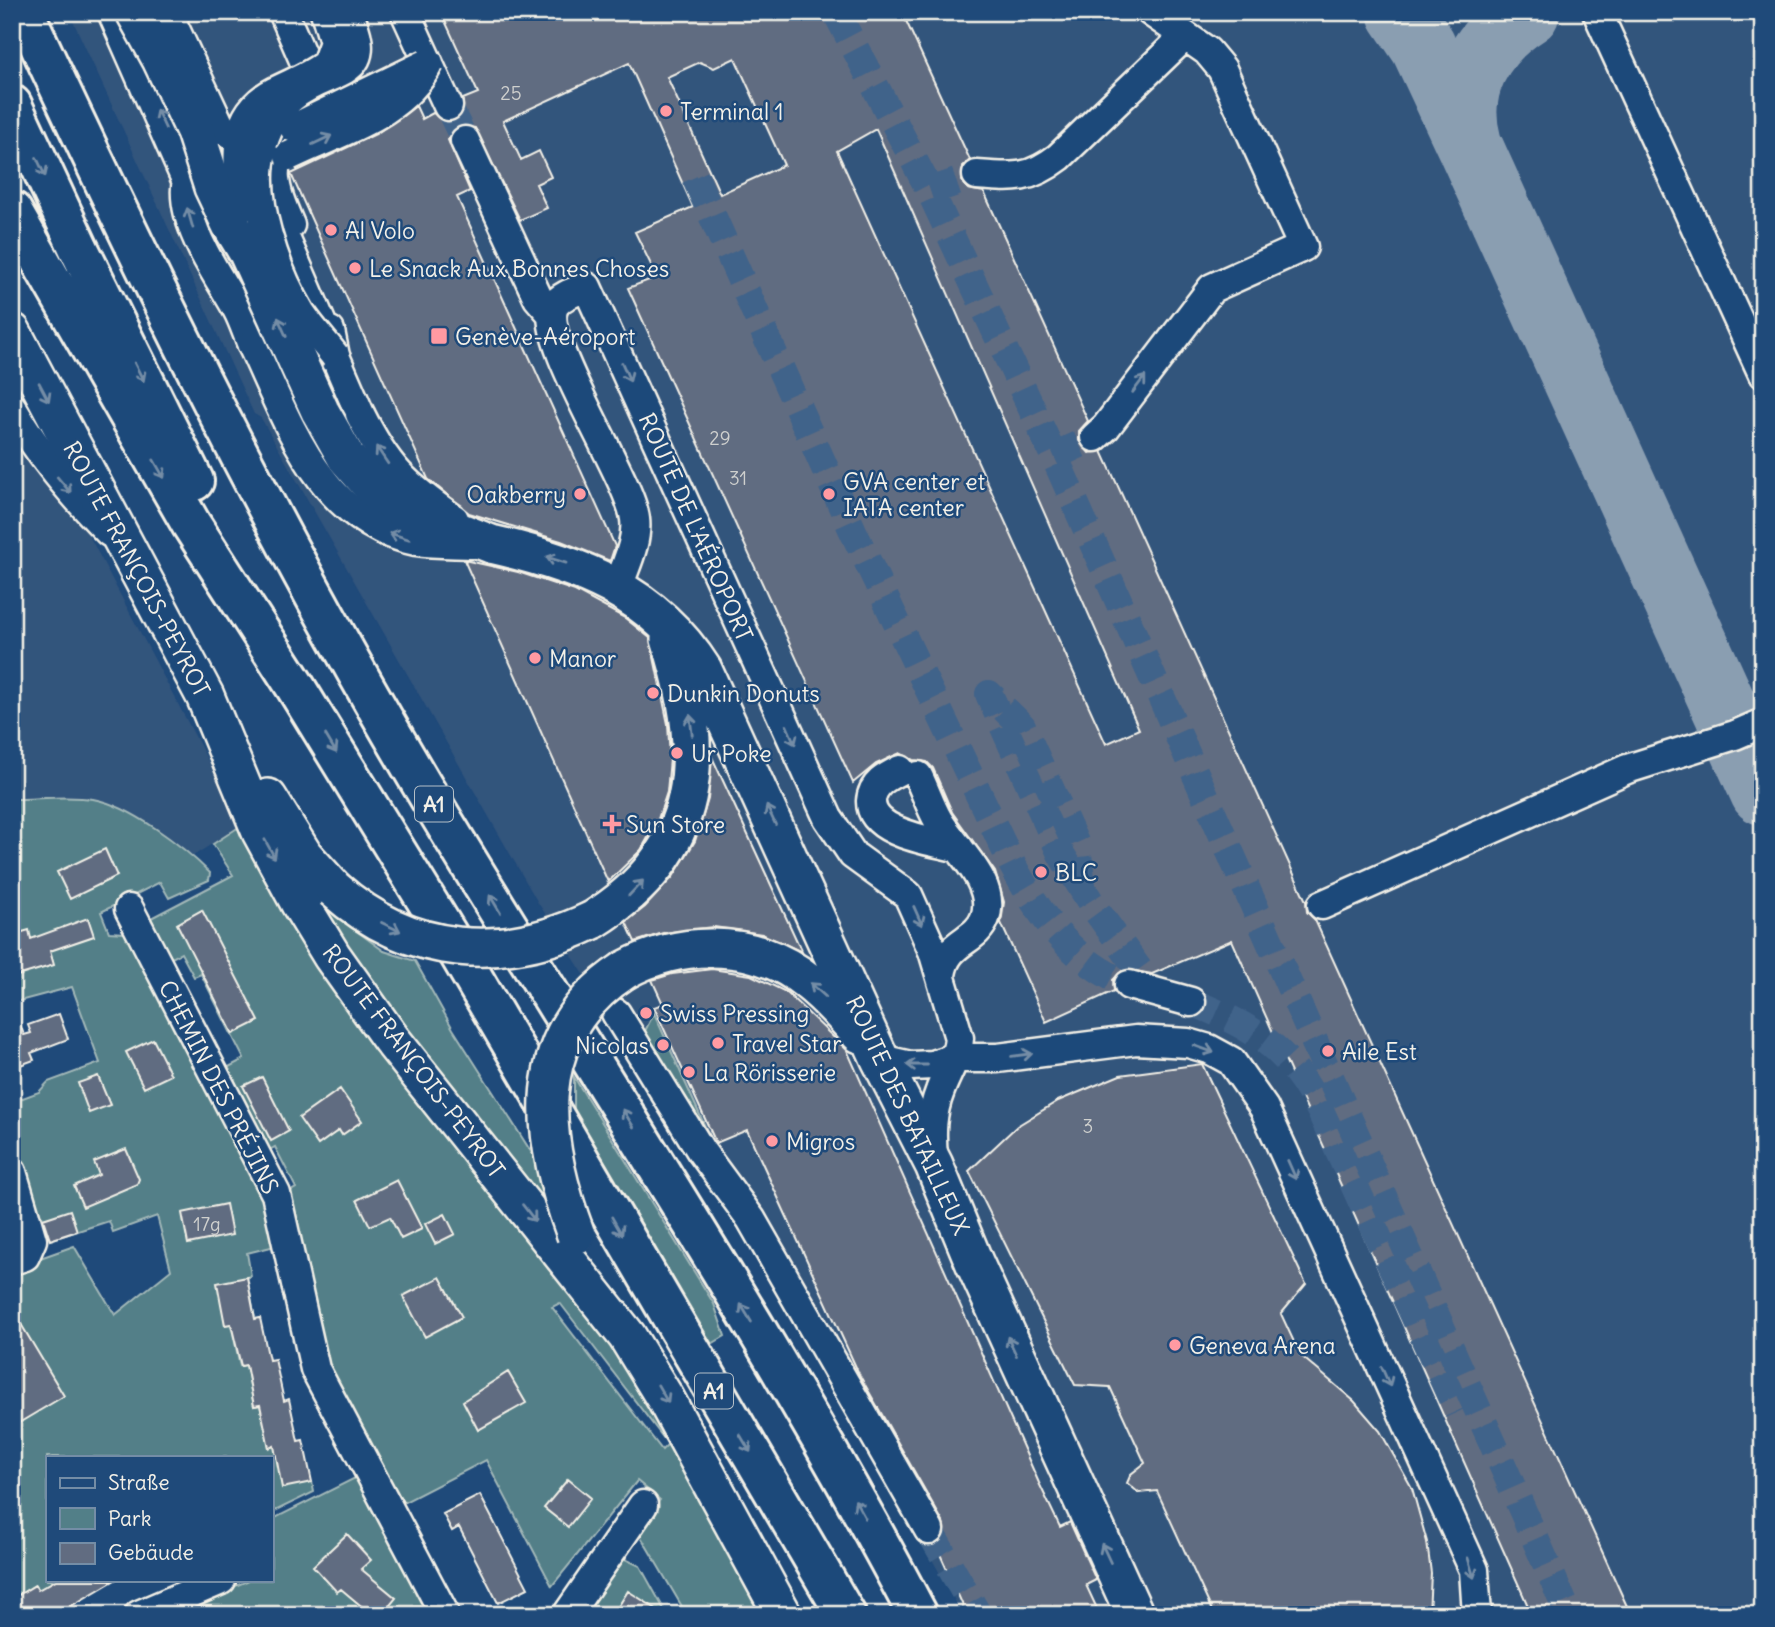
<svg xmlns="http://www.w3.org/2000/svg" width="1775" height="1627" viewBox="0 0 1775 1627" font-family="Delius,sans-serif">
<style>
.built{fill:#33547c}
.green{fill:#527f88;stroke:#a3b8b8;stroke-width:2;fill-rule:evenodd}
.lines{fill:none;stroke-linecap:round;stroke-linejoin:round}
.taxiway{stroke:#8a9eb1;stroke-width:66}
.building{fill:#616c81;stroke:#f4f1e8;stroke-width:2;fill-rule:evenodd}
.minor-tunnel{stroke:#3f638a;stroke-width:28;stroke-dasharray:28 14;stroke-linecap:butt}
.minor-casing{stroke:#f4f1e8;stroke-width:33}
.major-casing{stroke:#f4f1e8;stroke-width:42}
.highway-casing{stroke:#f4f1e8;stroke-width:44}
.minor{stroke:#1f4a7a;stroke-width:28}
.major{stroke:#1f4a7a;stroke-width:37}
.highway{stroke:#1f4a7a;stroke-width:38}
.minor-bridge-casing{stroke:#f4f1e8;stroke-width:33;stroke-linecap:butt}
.major-bridge-casing{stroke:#f4f1e8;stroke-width:42;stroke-linecap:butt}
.minor-bridge{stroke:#1f4a7a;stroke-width:28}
.major-bridge{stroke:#1f4a7a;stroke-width:37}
.oneway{stroke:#748da6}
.poi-dot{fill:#ff9aa2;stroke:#1f4a7a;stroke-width:2.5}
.labels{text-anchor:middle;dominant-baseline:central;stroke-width:5;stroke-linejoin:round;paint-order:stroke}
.number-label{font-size:19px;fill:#cfd0ce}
.shield{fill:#1f4a7a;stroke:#b4bfc7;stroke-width:2}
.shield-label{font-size:21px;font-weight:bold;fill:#f4f1e8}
.poi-label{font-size:23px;fill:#f4f1e8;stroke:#1f4a7a;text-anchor:start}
.street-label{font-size:23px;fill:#f4f1e8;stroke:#1f4a7a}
</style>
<rect width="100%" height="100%" fill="#1f4a7a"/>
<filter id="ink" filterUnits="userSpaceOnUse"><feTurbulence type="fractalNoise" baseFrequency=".0143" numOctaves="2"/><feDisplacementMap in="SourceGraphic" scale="14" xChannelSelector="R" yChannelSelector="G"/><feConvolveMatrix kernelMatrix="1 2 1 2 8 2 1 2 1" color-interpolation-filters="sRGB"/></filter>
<g filter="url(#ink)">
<path class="built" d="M 69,12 L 1763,12 L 1763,1615 L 963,1615 L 864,1437 L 603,1004 L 537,901 L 261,418 L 254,414 Z
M 12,390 L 242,825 L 193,856 L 171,838 L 94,799 L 12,799 Z"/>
<path class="green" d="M 12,799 C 38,799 68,795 93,799 C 131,806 183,846 210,873 L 209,880 L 169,898 L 160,882 L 101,912 L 109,932 L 125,933 L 134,944 L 213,1102 L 267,1196 L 279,1245 L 247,1253 L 251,1276 L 247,1278 L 255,1319 L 231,1324 L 240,1366 L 246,1365 L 254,1406 L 260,1405 L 269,1447 L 274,1446 L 312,1482 L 314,1492 L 271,1513 L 271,1457 L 47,1457 L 47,1580 L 56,1580 L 38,1590 L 35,1585 L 12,1599 L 12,1268 L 74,1246 L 115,1315 L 171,1270 L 157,1216 L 113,1232 L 109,1221 L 50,1240 L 42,1216 L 32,1219 L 12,1154 L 12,1102 L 39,1092 L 48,1082 L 100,1063 L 72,987 L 12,1003 Z
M 242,825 L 629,1364 L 767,1615 L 687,1615 L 637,1530 L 660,1500 L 637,1481 L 552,1586 L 486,1460 L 397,1506 L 319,1355 L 284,1195 L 296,1188 L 275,1147 L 266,1152 L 223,1070 L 244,1059 L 201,974 L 194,977 L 181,953 L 166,961 L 150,925 L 151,918 L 233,875 L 213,844 ZM 560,1303 L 668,1444 L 662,1450 L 552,1307 Z
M 321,905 L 384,951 L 415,961 L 453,1029 L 535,1158 L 546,1203 L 352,962 Z
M 654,1013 L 708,1133 L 704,1133 L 644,1033 Z
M 574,1077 L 714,1304 L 725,1336 L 710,1345 L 574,1120 Z
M 359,1476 L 428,1615 L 170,1615 L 249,1580 L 271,1580 L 271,1520 Z
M 625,1559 L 640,1566 L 665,1611 L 663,1615 L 574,1615 L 616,1560 Z"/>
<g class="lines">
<path class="taxiway" d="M 1400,12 L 1423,46 L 1471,149 L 1763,792
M 1469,144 C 1453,88 1480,42 1527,12"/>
</g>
<path class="building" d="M 441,12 L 902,12 L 970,160 L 963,166 L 962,181 L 968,189 L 984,192 L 1088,421 L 1079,431 L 1079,441 L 1089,453 L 1102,451 L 1306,901 L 1307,912 L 1315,920 L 1631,1615 L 1532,1615 L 1232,940 L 1152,974 L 1124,969 L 1113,980 L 1114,991 L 1046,1022 L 1001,923 L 1004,902 L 995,872 L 952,812 L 933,768 L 927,762 L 913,760 L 900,753 L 876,764 L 853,783 L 628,288 L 657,277 L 635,232 L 693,207 L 629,63 L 503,121 L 521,160 L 539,151 L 551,177 L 536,184 L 547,208 L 520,220 L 475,128 L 459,126 L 452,131 L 448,140 L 470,191 L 457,197 L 615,546 L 610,561 L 561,541 L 469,513 L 428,479 L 291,174 L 376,134 L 416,106 L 422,119 L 433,113 L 447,123 L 461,116 L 463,99 L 478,93 ZM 735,58 L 784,165 L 720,194 L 667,77 L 700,62 L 714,68 ZM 876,129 L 1139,729 L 1106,744 L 837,151 Z
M 464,560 L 518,572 L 575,591 L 625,618 L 650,638 L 668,724 L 670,759 L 667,792 L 657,822 L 641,850 L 608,882 Z
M 712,757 L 802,952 L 762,934 L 714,927 L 663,933 L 635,942 L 626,922 L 645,907 L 673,877 L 695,841 L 708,799 Z
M 105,849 L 117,876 L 70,899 L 57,872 Z
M 202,910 L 259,1021 L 233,1034 L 177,924 Z
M 88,918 L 94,936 L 50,951 L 54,965 L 17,976 L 12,965 L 12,935 L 29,930 L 31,939 Z
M 712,969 L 751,975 L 786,992 L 847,1050 L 1039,1483 L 1060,1527 L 1070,1522 L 1096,1580 L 1086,1585 L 1100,1615 L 967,1615 L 936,1545 L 944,1538 L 943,1522 L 860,1376 L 747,1130 L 716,1143 L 654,1007 L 663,1004 L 652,980 L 672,974 Z
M 14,1008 L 24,1035 L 31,1033 L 28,1025 L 59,1014 L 68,1039 L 31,1053 L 34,1060 L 12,1068 Z
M 153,1039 L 171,1075 L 144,1088 L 126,1052 Z
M 1202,1064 L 1306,1284 L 1281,1314 L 1300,1355 L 1354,1401 L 1380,1431 L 1412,1488 L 1427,1542 L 1431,1573 L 1429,1615 L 1214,1615 L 1157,1491 L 1139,1493 L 1127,1483 L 1131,1474 L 1145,1463 L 1110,1387 L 1075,1385 L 969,1171 L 1017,1126 L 1058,1101 L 1120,1075 Z
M 98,1076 L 110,1105 L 89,1113 L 78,1083 Z
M 262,1077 L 289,1131 L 271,1141 L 243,1086 Z
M 340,1089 L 362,1121 L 342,1135 L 339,1130 L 318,1145 L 299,1118 Z
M 126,1149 L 139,1179 L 137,1184 L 83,1207 L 74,1186 L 99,1175 L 94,1162 Z
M 397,1180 L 422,1229 L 401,1239 L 390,1217 L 370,1226 L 357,1200 Z
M 226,1204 L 232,1235 L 188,1244 L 182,1213 Z
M 70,1210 L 77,1231 L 50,1240 L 43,1219 Z
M 445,1214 L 455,1234 L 435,1244 L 425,1224 Z
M 247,1277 L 255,1319 L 260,1318 L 269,1360 L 275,1359 L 284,1401 L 289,1399 L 298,1441 L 303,1440 L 312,1482 L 282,1488 L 274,1446 L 269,1448 L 260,1405 L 254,1406 L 246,1365 L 241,1366 L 231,1324 L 225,1325 L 217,1283 Z
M 440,1277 L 462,1317 L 425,1337 L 403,1296 Z
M 12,1309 L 64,1396 L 12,1427 Z
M 508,1372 L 526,1403 L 478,1430 L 463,1401 Z
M 568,1479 L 591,1498 L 568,1527 L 544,1508 Z
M 480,1495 L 528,1588 L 498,1603 L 459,1527 L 452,1531 L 443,1514 Z
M 347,1534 L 371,1560 L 361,1569 L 396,1598 L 382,1615 L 372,1615 L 341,1589 L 337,1592 L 313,1566 Z
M 56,1580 L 115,1580 L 56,1615 L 12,1615 L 12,1599 L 35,1585 L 38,1590 Z
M 628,1591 L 666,1615 L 613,1615 Z"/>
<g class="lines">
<path class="minor-tunnel" d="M 836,12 L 930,191 L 1060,469 L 1569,1615
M 448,106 L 465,141
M 695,177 L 853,531 L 1012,864 C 1041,918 1072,962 1129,985
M 930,191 L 977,175
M 1054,456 L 1095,437
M 1082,885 L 1077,847 L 1022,726 L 989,694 L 1061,854 L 1093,906 L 1145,978
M 1191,1002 C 1253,1026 1290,1049 1320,1110 L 1458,1412
M 929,1530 L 978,1615"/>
<g class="minor-casing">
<path id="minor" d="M 112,12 L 187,182
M 283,12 L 316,88
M 405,12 L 448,106
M 1597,12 L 1763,374
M 465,141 L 538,298 L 551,313
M 211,143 C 152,188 212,264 237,309 C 243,320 247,333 252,345
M 977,175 C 1014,178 1029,180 1059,157 L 1185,36
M 252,205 L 266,209 L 279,224 L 322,324 L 322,346 L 315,359 L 305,367 L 281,370
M 290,225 C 273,186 265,165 294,128
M 330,331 L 335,356 L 360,414
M 12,408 C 39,455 71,493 109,532
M 1095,437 L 1106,427 L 1212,288 L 1303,247 L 1222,69 L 1207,51 L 1151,12
M 618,587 C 625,566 638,542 635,519 C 630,477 535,335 555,305 C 561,295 577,291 587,287 L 828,818 L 853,855 L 908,895 L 933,951 L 959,1038 C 958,1057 946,1074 940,1091 C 931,1114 931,1133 933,1157
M 900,770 C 886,777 872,784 871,801 C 870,834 934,841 959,848
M 918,776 C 925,790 930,806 938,820 C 952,846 998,882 985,918 C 976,943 946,940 941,975
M 1322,905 L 1627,769 L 1735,735 L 1763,723
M 129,909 L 276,1194 L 315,1369 L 445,1615
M 1129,985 L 1191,1002
M 616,1013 L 701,1151 L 751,1219 L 929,1530
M 880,1059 L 911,1066 L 932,1065 L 954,1058 L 998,1058 L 1136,1040 L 1188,1043 L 1209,1049 L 1231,1061 L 1264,1108 L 1474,1570 L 1477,1615
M 12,1172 L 32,1240 L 25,1256 L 12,1260
M 139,1615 L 221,1580
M 567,1615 L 643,1505"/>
</g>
<g class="major-casing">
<path id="major" d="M 12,332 L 205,696 L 261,832 L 299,902 L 332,956 L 391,1039 L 627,1336 L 665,1398 L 783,1615
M 491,544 C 578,564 653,591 703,670 L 880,1059 L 934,1165 L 974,1262 L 1135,1615
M 268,798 L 304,856 L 334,889
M 593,920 C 705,850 707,754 670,639
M 625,970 C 678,941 747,939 798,974 C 822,991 841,1012 860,1034"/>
</g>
<g class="highway-casing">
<path id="highway" d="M 24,12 C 150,283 281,550 435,807 C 597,1076 772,1337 918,1615
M 12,105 L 79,249 L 194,481
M 12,211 L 191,524 L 295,686 L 452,942 L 846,1615"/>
</g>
<use href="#minor" class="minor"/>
<use href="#major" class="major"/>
<use href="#highway" class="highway"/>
<g class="minor-bridge-casing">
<path id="minor-bridge" d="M 174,27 L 221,128 L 238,139
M 294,128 L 426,64
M 263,143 C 269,125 277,109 292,97 C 331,65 379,81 348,12
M 262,152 C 250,199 276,272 301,313 C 311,328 324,342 335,356
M 289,156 C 339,131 402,116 429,63
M 243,207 C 238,164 228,116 274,92 C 291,83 311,76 326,64 L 334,42 L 325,12
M 252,345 C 288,421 320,522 416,541 C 435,544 455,543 474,544
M 360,414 C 387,468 405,485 454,519"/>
</g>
<g class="major-bridge-casing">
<path id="major-bridge" d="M 135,12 L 161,59 L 195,131 L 213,187 L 231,225 L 248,253 L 320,411 L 346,457 L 375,490 L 404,510 L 491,544
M 334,889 C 410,957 504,963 593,920
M 576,1235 C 540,1138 525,1035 625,970"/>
</g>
<use href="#minor-bridge" class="minor-bridge"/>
<use href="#major-bridge" class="major-bridge"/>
</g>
<defs><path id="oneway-shaft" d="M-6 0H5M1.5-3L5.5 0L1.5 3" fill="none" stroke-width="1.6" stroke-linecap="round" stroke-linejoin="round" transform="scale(1.75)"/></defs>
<g class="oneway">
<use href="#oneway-shaft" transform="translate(161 119) rotate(-115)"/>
<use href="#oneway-shaft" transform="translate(322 140) rotate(-25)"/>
<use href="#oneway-shaft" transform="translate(41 167) rotate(65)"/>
<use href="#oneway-shaft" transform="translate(190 218) rotate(-106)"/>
<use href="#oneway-shaft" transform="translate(282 327) rotate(-114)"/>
<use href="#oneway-shaft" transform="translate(139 372) rotate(63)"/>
<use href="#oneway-shaft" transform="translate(626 372) rotate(66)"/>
<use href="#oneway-shaft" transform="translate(1139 384) rotate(-53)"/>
<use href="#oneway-shaft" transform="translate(44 392) rotate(62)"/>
<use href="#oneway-shaft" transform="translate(382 455) rotate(-124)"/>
<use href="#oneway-shaft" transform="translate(159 469) rotate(60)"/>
<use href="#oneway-shaft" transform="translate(64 485) rotate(50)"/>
<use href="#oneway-shaft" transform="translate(399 536) rotate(-162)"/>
<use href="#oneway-shaft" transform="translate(556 560) rotate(-163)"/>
<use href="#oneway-shaft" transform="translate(691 725) rotate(-97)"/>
<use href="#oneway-shaft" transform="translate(791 735) rotate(66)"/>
<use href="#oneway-shaft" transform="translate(331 744) rotate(59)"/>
<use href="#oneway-shaft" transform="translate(771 815) rotate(-115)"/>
<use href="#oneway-shaft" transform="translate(270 849) rotate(61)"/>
<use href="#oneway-shaft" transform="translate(636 888) rotate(-47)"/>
<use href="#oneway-shaft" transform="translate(495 904) rotate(-121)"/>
<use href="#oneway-shaft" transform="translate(918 916) rotate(66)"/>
<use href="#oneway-shaft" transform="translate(391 927) rotate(25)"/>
<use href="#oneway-shaft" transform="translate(818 990) rotate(-138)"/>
<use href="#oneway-shaft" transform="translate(1204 1049) rotate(20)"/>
<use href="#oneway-shaft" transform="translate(1022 1055) rotate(-8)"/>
<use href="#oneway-shaft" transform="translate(917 1065) rotate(-180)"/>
<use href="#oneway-shaft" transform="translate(628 1118) rotate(-122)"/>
<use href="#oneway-shaft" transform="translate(1292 1170) rotate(66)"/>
<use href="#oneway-shaft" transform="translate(529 1213) rotate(52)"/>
<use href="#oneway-shaft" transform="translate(617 1226) rotate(60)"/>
<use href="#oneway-shaft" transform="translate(746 1313) rotate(-121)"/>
<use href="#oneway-shaft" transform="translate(1012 1346) rotate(-115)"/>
<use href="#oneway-shaft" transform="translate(1386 1377) rotate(66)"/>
<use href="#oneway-shaft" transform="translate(663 1394) rotate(60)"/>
<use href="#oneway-shaft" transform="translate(745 1443) rotate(59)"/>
<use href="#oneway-shaft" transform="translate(860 1509) rotate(-119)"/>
<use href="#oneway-shaft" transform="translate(1106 1553) rotate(-115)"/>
<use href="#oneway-shaft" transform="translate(1471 1568) rotate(73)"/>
</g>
</g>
<g class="poi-dot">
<circle cx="666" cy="111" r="7"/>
<circle cx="331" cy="230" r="7"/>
<circle cx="355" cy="268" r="7"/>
<rect x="430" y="327" width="18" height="18" rx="3.5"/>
<circle cx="580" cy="494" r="7"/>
<circle cx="829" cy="494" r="7"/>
<circle cx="535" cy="658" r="7"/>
<circle cx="653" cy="693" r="7"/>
<circle cx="677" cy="753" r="7"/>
<path d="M608.5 813.5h7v7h7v7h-7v7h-7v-7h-7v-7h7z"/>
<circle cx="1041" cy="872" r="7"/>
<circle cx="646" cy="1013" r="7"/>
<circle cx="718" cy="1043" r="7"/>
<circle cx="663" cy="1045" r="7"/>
<circle cx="1328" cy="1051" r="7"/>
<circle cx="689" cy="1072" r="7"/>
<circle cx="772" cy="1141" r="7"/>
<circle cx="1175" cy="1345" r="7"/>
</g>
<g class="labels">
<g class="number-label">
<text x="511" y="93">25</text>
<text x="720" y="438">29</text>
<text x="738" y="478">31</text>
<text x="1088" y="1126">3</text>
<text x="207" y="1224">17g</text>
</g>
<g class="shield">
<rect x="415" y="786.5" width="38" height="35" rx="5"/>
<rect x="695" y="1373.5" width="38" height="35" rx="5"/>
</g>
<g class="shield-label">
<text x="434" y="804">A1</text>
<text x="714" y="1391">A1</text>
</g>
<g class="poi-label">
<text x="680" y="111">Terminal 1</text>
<text x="345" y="230">Al Volo</text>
<text x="369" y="268">Le Snack Aux Bonnes Choses</text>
<text x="455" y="336">Genève-Aéroport</text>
<text x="843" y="481">GVA center et<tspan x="843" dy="26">IATA center</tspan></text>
<text x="566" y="494" text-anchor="end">Oakberry</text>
<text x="549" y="658">Manor</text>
<text x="667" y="693">Dunkin Donuts</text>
<text x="691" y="753">Ur Poke</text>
<text x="626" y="824">Sun Store</text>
<text x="1055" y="872">BLC</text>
<text x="660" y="1013">Swiss Pressing</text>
<text x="732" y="1043">Travel Star</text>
<text x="649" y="1045" text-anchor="end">Nicolas</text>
<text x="1342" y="1051">Aile Est</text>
<text x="703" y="1072">La Rörisserie</text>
<text x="786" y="1141">Migros</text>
<text x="1189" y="1345">Geneva Arena</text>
</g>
<g class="street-label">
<text transform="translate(696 527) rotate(66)">ROUTE DE L'AÉROPORT</text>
<text transform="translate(137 569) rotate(62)">ROUTE FRANÇOIS-PEYROT</text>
<text transform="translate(414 1061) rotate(53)">ROUTE FRANÇOIS-PEYROT</text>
<text transform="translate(219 1087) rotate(63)">CHEMIN DES PRÉJINS</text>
<text transform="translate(908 1115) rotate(65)">ROUTE DES BATAILLEUX</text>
</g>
</g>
<rect width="1775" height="1627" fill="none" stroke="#1f4a7a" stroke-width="42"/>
<rect x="21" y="21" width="1733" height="1585" fill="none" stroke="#f4f1e8" stroke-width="2.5" filter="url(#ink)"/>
<rect x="46" y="1456" width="228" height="126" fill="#1f4a7a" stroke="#748da6" stroke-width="2"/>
<rect x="60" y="1478" width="35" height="10" fill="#1f4a7a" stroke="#748da6" stroke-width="2"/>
<text x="108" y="1490" font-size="21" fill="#f4f1e8">Straße</text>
<rect x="60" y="1508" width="35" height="21" fill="#527f88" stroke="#748da6" stroke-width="2"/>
<text x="108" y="1526" font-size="21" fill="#f4f1e8">Park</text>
<rect x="60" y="1543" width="35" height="21" fill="#616c81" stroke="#748da6" stroke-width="2"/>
<text x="108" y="1560" font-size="21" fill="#f4f1e8">Gebäude</text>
</svg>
